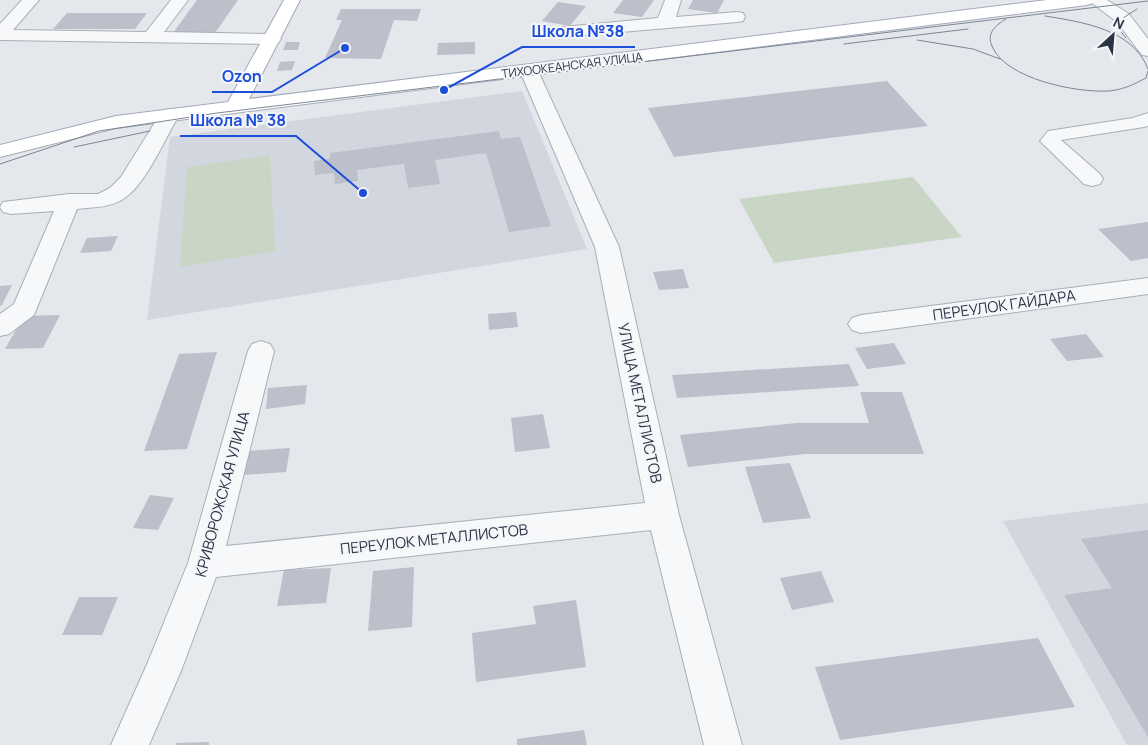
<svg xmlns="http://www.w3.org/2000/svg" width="1148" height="745" viewBox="0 0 1148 745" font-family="Manrope,sans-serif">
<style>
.built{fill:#d2d6de}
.green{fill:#c9d6c5}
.building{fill:#bbc0ca}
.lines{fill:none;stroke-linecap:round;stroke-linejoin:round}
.minor-casing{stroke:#a9aeb7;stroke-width:2}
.major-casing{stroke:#a3abb8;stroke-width:2}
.minor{fill:#f7f8fa;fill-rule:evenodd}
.major{fill:#fff;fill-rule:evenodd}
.tram{stroke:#7d8696;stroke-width:1}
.labels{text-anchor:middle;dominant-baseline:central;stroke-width:4;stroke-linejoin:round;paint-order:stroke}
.far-street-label{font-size:12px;fill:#2b3445;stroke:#f4f6f9}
.street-label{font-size:15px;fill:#2b3445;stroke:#f4f6f9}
.leader{fill:none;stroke:#1d4ed8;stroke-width:2}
.callout-dot{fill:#1d4ed8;stroke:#f4f6f9;stroke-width:2}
.callout-label{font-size:16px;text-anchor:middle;font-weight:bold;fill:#1d4ed8;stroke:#f4f6f9;stroke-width:4;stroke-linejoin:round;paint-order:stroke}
</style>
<rect width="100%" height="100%" fill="#e4e7ec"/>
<path class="built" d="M 522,91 L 587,249 L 147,320 L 170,137 Z
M 1148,503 L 1148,745 L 1127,745 L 1003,521 Z"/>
<path class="green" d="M 270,155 L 275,251 L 180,267 L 187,167 Z
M 913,177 L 962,237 L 774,263 L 739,199 Z"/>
<path class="building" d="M 197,0 L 238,0 L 215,33 L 173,33 Z
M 623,0 L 654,0 L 642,17 L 613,13 Z
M 693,0 L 724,0 L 717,13 L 688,9 Z
M 558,2 L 586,6 L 570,26 L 542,21 Z
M 341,9 L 421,9 L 417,21 L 394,20 L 381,59 L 325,58 L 342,20 L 336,20 Z
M 67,13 L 147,13 L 135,29 L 53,29 Z
M 286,42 L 300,42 L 298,50 L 283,50 Z
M 475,42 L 475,54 L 437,55 L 438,43 Z
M 295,61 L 292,70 L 277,71 L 280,62 Z
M 887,81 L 928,126 L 674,157 L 648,108 Z
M 499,131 L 501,139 L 520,137 L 551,226 L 509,232 L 486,153 L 435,160 L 440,184 L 408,188 L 404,164 L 357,170 L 358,181 L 335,184 L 334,173 L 315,175 L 314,161 L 330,159 L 330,153 Z
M 1148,222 L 1148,258 L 1131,261 L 1098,229 Z
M 118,236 L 111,251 L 80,253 L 87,238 Z
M 683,269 L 689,288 L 659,290 L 653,272 Z
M 12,285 L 2,305 L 0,306 L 0,286 Z
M 516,312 L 518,327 L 489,330 L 488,314 Z
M 60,315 L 43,348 L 5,349 L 24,316 Z
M 1086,334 L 1104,357 L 1067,361 L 1050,339 Z
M 894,343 L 906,364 L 867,369 L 855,348 Z
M 217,352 L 187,449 L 144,451 L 179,354 Z
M 849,364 L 859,386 L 677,398 L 672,375 Z
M 307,385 L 305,404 L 266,409 L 268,388 Z
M 860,392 L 902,392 L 924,454 L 805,454 L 688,467 L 680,435 L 797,423 L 869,423 Z
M 543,414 L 550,448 L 515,452 L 511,418 Z
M 290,448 L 286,472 L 243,475 L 247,451 Z
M 790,463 L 811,518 L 763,523 L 745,467 Z
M 150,495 L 174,498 L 158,530 L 133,528 Z
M 1148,530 L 1148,737 L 1064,595 L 1112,588 L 1081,539 Z
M 414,567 L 412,627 L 368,631 L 373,571 Z
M 331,568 L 326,603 L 277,606 L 284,570 Z
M 821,571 L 834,602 L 792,610 L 780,578 Z
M 79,597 L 118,597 L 102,635 L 62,635 Z
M 576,600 L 586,667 L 476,682 L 472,633 L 536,624 L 533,606 Z
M 1038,638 L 1075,707 L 840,740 L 815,667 Z
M 584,730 L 587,745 L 517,745 L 517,739 Z
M 209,742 L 209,745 L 176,745 L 176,743 Z"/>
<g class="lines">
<g class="minor-casing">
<path id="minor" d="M 22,0 L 39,0 L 13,30 L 146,32 L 171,0 L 188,0 L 164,32 L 272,34 L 278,35 L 281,39 L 278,43 L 272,44 L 0,40 L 0,24 Z
M 665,0 L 681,0 L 676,17 L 737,12 L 743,13 L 745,17 L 743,21 L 737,22 L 563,37 L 557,36 L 554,32 L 557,28 L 563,27 L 658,18 Z
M 1088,0 L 1107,0 L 1129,14 L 1148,39 L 1148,56 L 1142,55 L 1117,22 Z
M 529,65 L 536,67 L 538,71 L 619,247 L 679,515 L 742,745 L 704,745 L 651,530 L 216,577 L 181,671 L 149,745 L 111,745 L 148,662 L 188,563 L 248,351 L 252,344 L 261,341 L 270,344 L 274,351 L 226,546 L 645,503 L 595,247 L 520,71 L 522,67 Z
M 169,109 L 176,111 L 179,115 C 166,137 146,183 126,197 C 112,208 94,207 77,209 L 34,315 L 9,334 L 0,336 L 0,314 L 14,304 L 54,211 L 11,214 L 3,212 L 0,207 L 3,202 L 69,194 L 98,194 L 110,188 L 121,177 L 162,111 Z
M 1148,113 L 1148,126 L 1144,127 L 1061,140 L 1100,174 L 1103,179 L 1100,184 L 1092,186 L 1084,184 L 1040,141 L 1048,131 L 1133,118 Z
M 1148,278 L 1148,294 L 861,333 L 852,330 L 848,324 L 852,318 L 861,315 Z"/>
</g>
<g class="major-casing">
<path id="major" d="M 284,0 L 300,0 L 249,99 L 1047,0 L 1095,0 L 1093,3 L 1087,5 L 116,128 L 0,157 L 0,145 L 116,116 L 228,102 Z"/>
</g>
<use href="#minor" class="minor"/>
<use href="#major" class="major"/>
<path class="tram" d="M 1045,16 C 1082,22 1133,29 1148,69
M 1006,19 C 996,25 986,33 992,46 C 1005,79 1077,93 1109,91 C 1120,90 1131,86 1142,80 L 1146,78 L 1148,71
M 1126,38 L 1118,28 L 1123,18 L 1137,9
M 917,40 L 973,49 L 1000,59
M 844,44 L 968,29
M 74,147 L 150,131
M 0,164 L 99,131 L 217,113 L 1148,1"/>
</g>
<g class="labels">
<g class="far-street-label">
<text transform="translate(572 65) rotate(-7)">ТИХООКЕАНСКАЯ УЛИЦА</text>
</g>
<g class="street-label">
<text transform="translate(1004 305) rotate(-8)">ПЕРЕУЛОК ГАЙДАРА</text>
<text transform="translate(640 403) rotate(78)">УЛИЦА МЕТАЛЛИСТОВ</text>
<text transform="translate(222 494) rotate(-75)">КРИВОРОЖСКАЯ УЛИЦА</text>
<text transform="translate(434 539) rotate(-6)">ПЕРЕУЛОК МЕТАЛЛИСТОВ</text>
</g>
</g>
<path class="leader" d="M444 90L522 47H635M345 48L272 92H212M363 193L296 136H180"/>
<g class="callout-dot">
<circle cx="444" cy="90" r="5"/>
<circle cx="345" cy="48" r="5"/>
<circle cx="363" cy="193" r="5"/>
</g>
<g class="callout-label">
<text x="578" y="37">Школа №38</text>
<text x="242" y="82">Ozon</text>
<text x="238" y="126">Школа № 38</text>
</g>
<g transform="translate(1113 35) rotate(26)" stroke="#f4f6f9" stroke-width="4" paint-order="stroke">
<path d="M0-4L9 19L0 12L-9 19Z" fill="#2b3445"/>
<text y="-8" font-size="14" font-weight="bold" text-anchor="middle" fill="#2b3445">N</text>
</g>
</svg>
